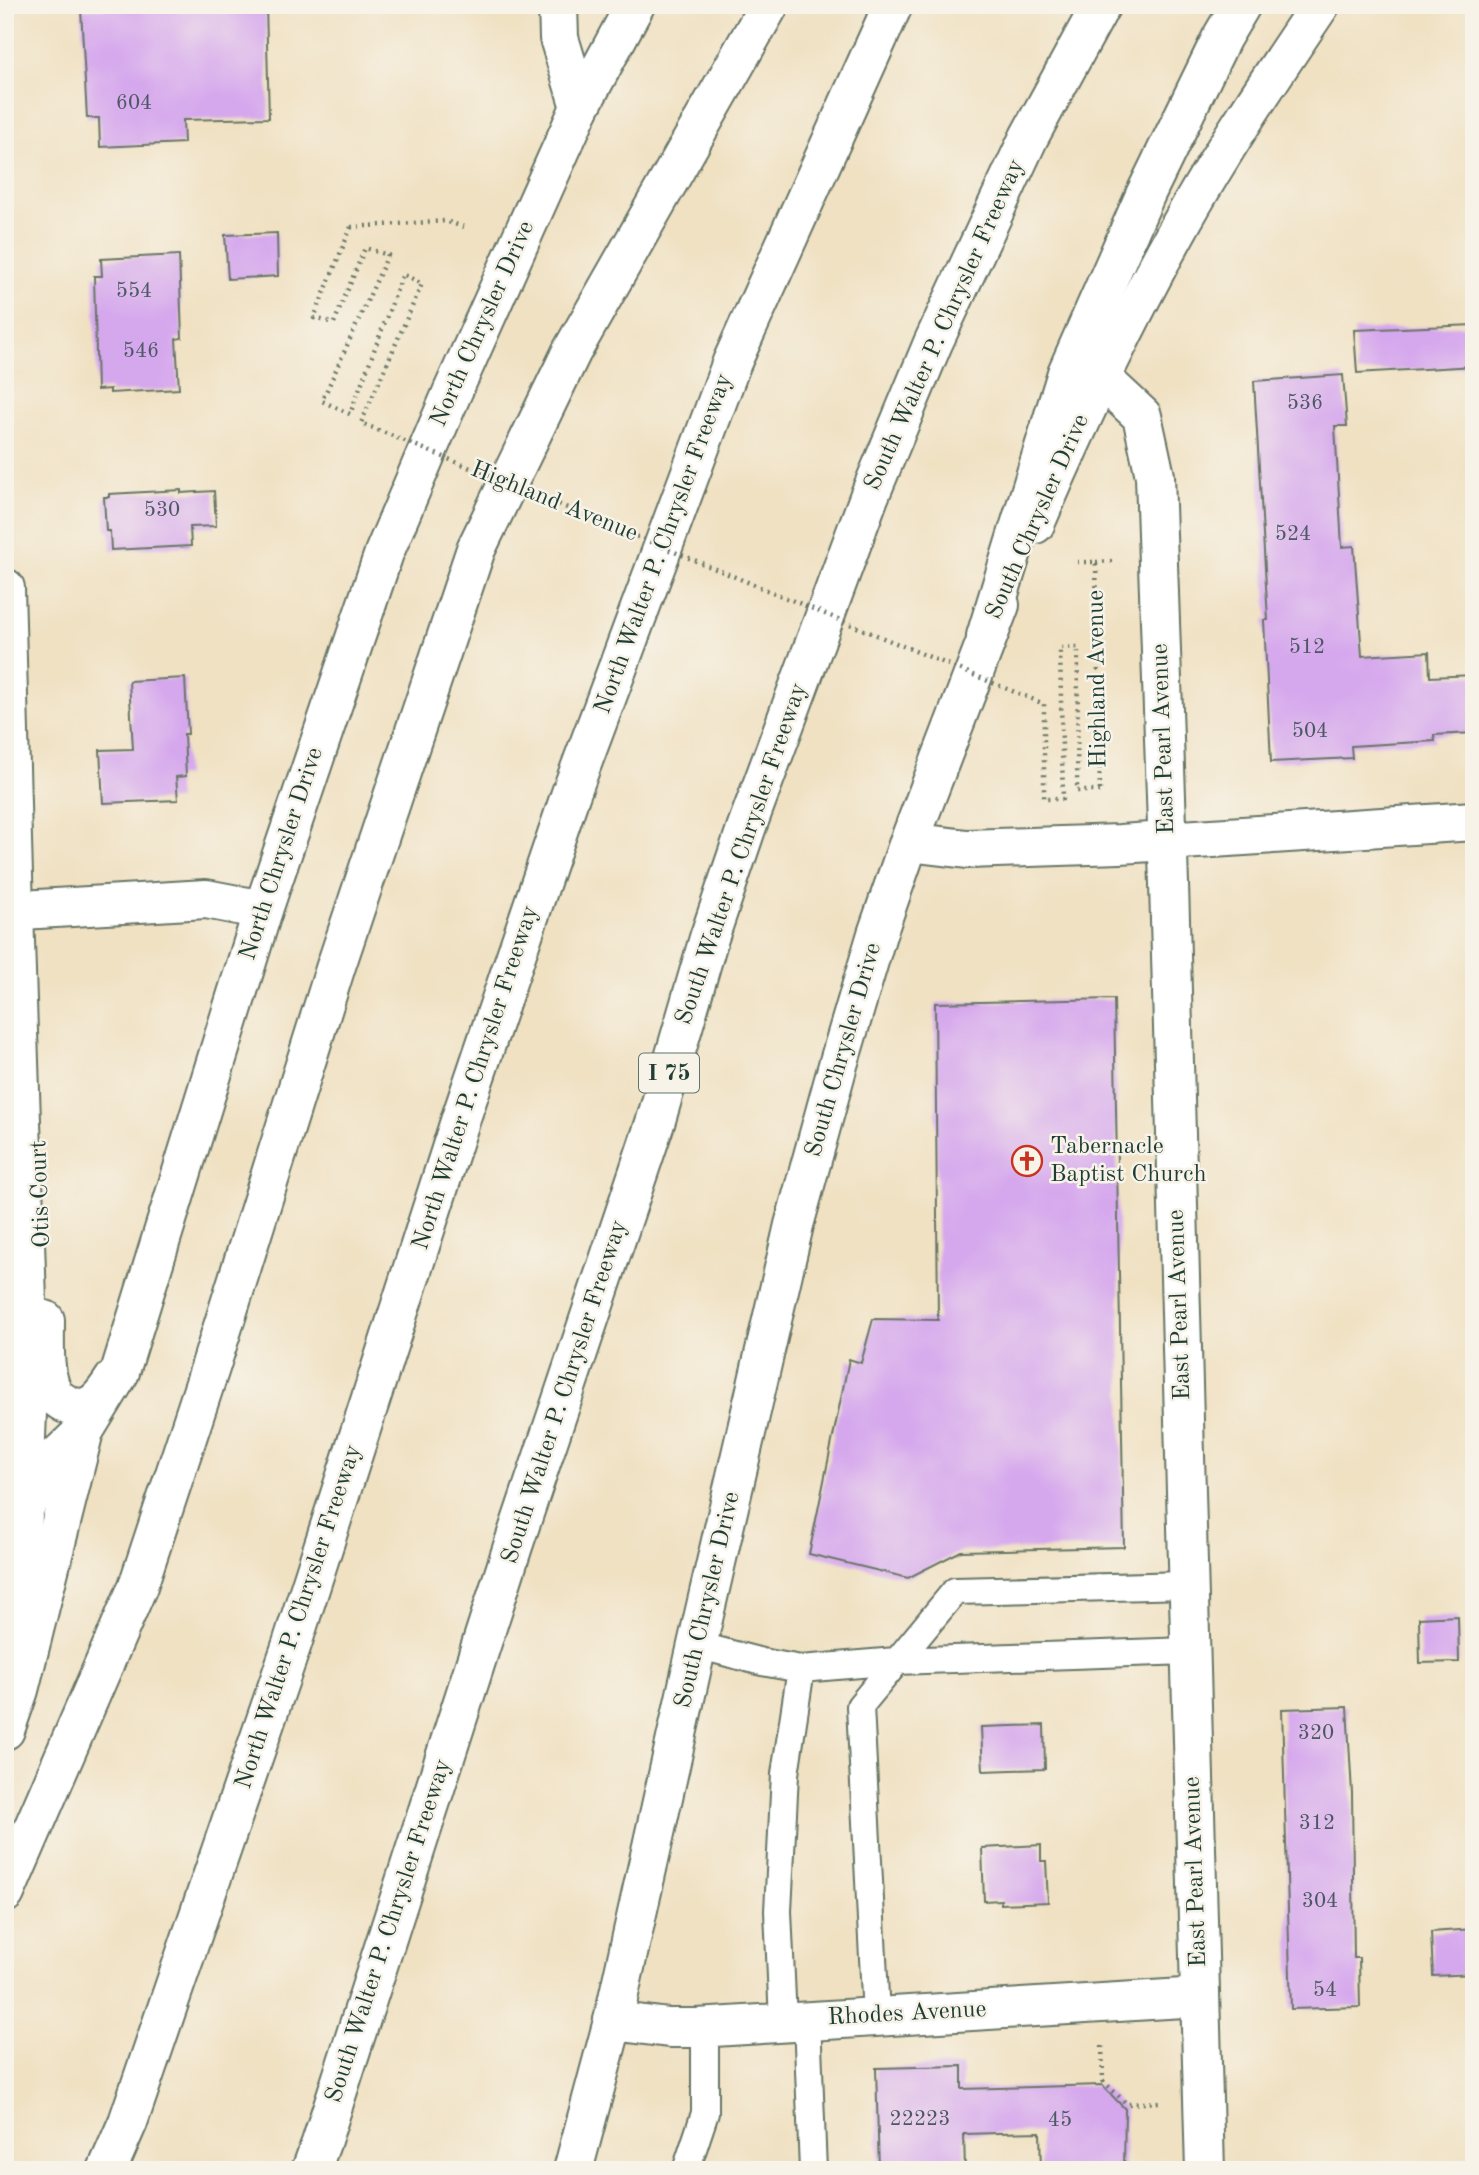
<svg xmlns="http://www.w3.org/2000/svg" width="1479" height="2175" viewBox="0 0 1479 2175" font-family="'Old Standard TT',serif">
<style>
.building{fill:#d5a7ed}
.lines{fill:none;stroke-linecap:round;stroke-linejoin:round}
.service-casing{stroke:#687666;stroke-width:30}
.minor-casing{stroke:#687666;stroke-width:42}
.tertiary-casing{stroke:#687666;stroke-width:42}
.secondary-casing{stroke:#687666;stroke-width:42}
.motorway-casing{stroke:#687666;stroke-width:42}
.path{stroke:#687666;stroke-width:4.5;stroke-dasharray:2 5;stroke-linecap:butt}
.service{stroke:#fff;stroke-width:26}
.minor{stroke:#fff;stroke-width:38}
.tertiary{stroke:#fff;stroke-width:38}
.secondary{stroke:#fff;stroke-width:38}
.motorway{stroke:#fff;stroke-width:38}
.path-bridge{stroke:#687666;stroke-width:4.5;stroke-dasharray:2 5;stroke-linecap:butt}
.labels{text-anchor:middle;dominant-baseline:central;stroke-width:5;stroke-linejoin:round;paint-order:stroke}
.number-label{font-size:21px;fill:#4c5862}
.shield{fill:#f7f3e8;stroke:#60746a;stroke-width:2}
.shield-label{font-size:23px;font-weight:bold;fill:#1f3d34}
.street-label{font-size:24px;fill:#1f3d34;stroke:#f7f3e8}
.poi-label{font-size:24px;fill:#1f3d34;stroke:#f7f3e8;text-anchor:start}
</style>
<rect width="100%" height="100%" fill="#f7f3e8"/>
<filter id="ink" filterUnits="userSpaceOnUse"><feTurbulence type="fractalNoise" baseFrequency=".0143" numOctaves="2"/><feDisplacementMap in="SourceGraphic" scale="14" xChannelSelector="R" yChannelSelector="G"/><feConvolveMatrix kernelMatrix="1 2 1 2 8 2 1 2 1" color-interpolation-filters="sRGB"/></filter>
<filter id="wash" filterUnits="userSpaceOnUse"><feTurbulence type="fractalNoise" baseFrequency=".00686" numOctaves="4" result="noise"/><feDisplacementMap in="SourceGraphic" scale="28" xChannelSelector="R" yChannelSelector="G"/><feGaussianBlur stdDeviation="1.57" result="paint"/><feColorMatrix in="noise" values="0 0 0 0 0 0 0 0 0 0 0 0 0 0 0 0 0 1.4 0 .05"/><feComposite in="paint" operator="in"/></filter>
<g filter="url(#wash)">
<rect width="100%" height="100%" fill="#f0e1c3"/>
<g id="blocks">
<path class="building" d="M 188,5 L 266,5 L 269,118 L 183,120 L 184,143 L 100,147 L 99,118 L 87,118 L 81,9 Z
M 277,233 L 278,276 L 228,279 L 225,235 Z
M 179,255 L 182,338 L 176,339 L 179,389 L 110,393 L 110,389 L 97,390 L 94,276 L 102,276 L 101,259 Z
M 1474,325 L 1474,366 L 1357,373 L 1354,330 Z
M 1343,375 L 1347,426 L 1335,426 L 1342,547 L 1354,546 L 1362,656 L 1429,652 L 1430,677 L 1474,675 L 1474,733 L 1434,735 L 1435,741 L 1351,746 L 1352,758 L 1271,762 L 1264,620 L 1268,620 L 1254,381 Z
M 181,490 L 181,493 L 214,491 L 216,526 L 190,527 L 191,546 L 111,550 L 110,531 L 106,531 L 104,497 L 109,497 L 109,494 Z
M 185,678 L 188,734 L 184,734 L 186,776 L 176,777 L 178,800 L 103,803 L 100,750 L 133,749 L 129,681 Z
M 1114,999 L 1124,1547 L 961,1551 L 908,1578 L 809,1554 L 849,1359 L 861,1363 L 873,1319 L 938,1320 L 935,1003 Z
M 1458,1616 L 1459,1662 L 1420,1663 L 1419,1618 Z
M 1347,1707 L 1352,1793 L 1354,1958 L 1359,1958 L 1360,2007 L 1291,2009 L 1282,1709 Z
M 1044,1725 L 1045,1769 L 983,1771 L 981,1727 Z
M 1041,1845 L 1041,1861 L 1046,1861 L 1048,1902 L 1001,1904 L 1001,1900 L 984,1901 L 982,1848 Z
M 1474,1929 L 1474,1974 L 1433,1976 L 1431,1932 Z
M 962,2066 L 962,2089 L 1102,2085 L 1125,2109 L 1124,2170 L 1041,2170 L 1040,2132 L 964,2134 L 965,2170 L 879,2170 L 876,2068 Z"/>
</g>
</g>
<g filter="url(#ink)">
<use href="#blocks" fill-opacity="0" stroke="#687666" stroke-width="2"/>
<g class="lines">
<g class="service-casing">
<path id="service" d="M 697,1645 L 762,1662 L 801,1669
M 876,2016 L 860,1706 L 955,1591 L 1187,1585
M 807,2020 L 813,2170
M 783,2021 L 778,1911 L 785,1774 L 801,1669 L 896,1661 L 1189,1651
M 686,2170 L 705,2113 L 705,2027"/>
</g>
<g class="minor-casing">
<path id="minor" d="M 558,5 L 559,38 L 580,107
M 1100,377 L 1142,416 L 1155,476 L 1169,884 L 1205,2170
M 5,588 L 14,911
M 909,842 L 967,849 L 1120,844 L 1474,821
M 5,911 L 206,899 L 263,910
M 45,1320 C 45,1343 43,1370 52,1391 C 54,1397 62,1402 68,1405 C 91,1415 103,1396 114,1379
M 23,1511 L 44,1469 L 84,1431
M 613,2021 L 669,2028 L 697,2028 L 1200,1997"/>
</g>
<g class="tertiary-casing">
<path id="tertiary" d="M 14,911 L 29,1362 L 17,1664"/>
</g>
<g class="secondary-casing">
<path id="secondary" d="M 1035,524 C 1078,424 1124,326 1177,231 C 1220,153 1270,79 1320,5
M 5,1730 L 19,1690 L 84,1431 L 120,1372 L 263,910 L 384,553 L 452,393 L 580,107 L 635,5
M 573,2170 L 613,2021 L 697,1645 L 794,1225 L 838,1065 L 877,934 L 909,842 L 1000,605"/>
</g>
<g class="motorway-casing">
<path id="motorway" d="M 986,636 L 1067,373 L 1146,193 L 1222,37 L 1241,5
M 5,1893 L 138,1586 L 210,1368 L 336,966 L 476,549 L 572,351 L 769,5
M 107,2170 L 128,2122 L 292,1644 L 462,1115 L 571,793 L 732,362 L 893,5
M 311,2170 L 321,2143 L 513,1546 L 656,1120 L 709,938 L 747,826 L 869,497 L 933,343 L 1029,137 L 1101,5"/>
</g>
<path class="path" d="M 351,227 L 445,221 L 464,227
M 1077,562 L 1096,562 L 1100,791
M 1096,562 L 1114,561
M 1102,2046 L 1103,2081 L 1127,2104 L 1159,2102"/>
<use href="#service" class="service"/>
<use href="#minor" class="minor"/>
<use href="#tertiary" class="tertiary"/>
<use href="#secondary" class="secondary"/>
<use href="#motorway" class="motorway"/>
<path class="path-bridge" d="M 351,227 L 314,318 L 334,323 L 365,248 L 388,255 L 322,401 L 350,414 L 403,274 L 422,284 L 361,423 L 1044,704 L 1044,799 L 1063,799 L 1060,648 L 1078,647 L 1077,791 L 1100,791"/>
</g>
</g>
<defs>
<g id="church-ring" transform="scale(1.575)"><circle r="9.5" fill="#f7f3e8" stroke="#c8321e" stroke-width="1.5"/><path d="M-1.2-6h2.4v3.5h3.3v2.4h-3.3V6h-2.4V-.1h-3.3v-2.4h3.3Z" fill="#c8321e"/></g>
</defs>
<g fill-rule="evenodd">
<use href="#church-ring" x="1027" y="1161"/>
</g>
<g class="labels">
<g class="number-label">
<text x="134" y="103">604</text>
<text x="134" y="291">554</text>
<text x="141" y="351">546</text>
<text x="1305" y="403">536</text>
<text x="162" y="510">530</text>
<text x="1293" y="534">524</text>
<text x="1307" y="647">512</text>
<text x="1310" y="731">504</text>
<text x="1316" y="1733">320</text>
<text x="1317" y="1823">312</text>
<text x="1320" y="1901">304</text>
<text x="1325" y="1990">54</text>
<text x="920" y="2119">22223</text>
<text x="1060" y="2120">45</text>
</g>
<rect class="shield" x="639" y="1053.5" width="60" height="39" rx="5"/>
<g class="shield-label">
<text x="669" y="1073">I 75</text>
</g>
<g class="street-label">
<text transform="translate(483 324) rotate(-66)">North Chrysler Drive</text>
<text transform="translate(945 325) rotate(-66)">South Walter P. Chrysler Freeway</text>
<text transform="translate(554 502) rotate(22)">Highland Avenue</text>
<text transform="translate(1038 517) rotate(-66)">South Chrysler Drive</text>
<text transform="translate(664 544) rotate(-70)">North Walter P. Chrysler Freeway</text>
<text transform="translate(1098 679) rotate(-91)">Highland Avenue</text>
<text transform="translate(1164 739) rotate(-92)">East Pearl Avenue</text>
<text transform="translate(282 854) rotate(-72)">North Chrysler Drive</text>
<text transform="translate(742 854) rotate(-71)">South Walter P. Chrysler Freeway</text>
<text transform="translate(844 1050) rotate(-74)">South Chrysler Drive</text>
<text transform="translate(476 1078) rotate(-72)">North Walter P. Chrysler Freeway</text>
<text transform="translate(41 1194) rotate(-92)">Otis Court</text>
<text transform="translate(1180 1305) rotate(-92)">East Pearl Avenue</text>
<text transform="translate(565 1392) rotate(-72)">South Walter P. Chrysler Freeway</text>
<text transform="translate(708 1600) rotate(-77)">South Chrysler Drive</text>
<text transform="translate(299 1617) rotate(-72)">North Walter P. Chrysler Freeway</text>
<text transform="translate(1196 1872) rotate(-92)">East Pearl Avenue</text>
<text transform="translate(389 1931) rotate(-72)">South Walter P. Chrysler Freeway</text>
<text transform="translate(907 2014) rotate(-3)">Rhodes Avenue</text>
</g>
<g class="poi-label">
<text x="1050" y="1147">Tabernacle<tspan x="1050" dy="28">Baptist Church</tspan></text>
</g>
</g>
<rect width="1479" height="2175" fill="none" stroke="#f7f3e8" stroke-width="28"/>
</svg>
